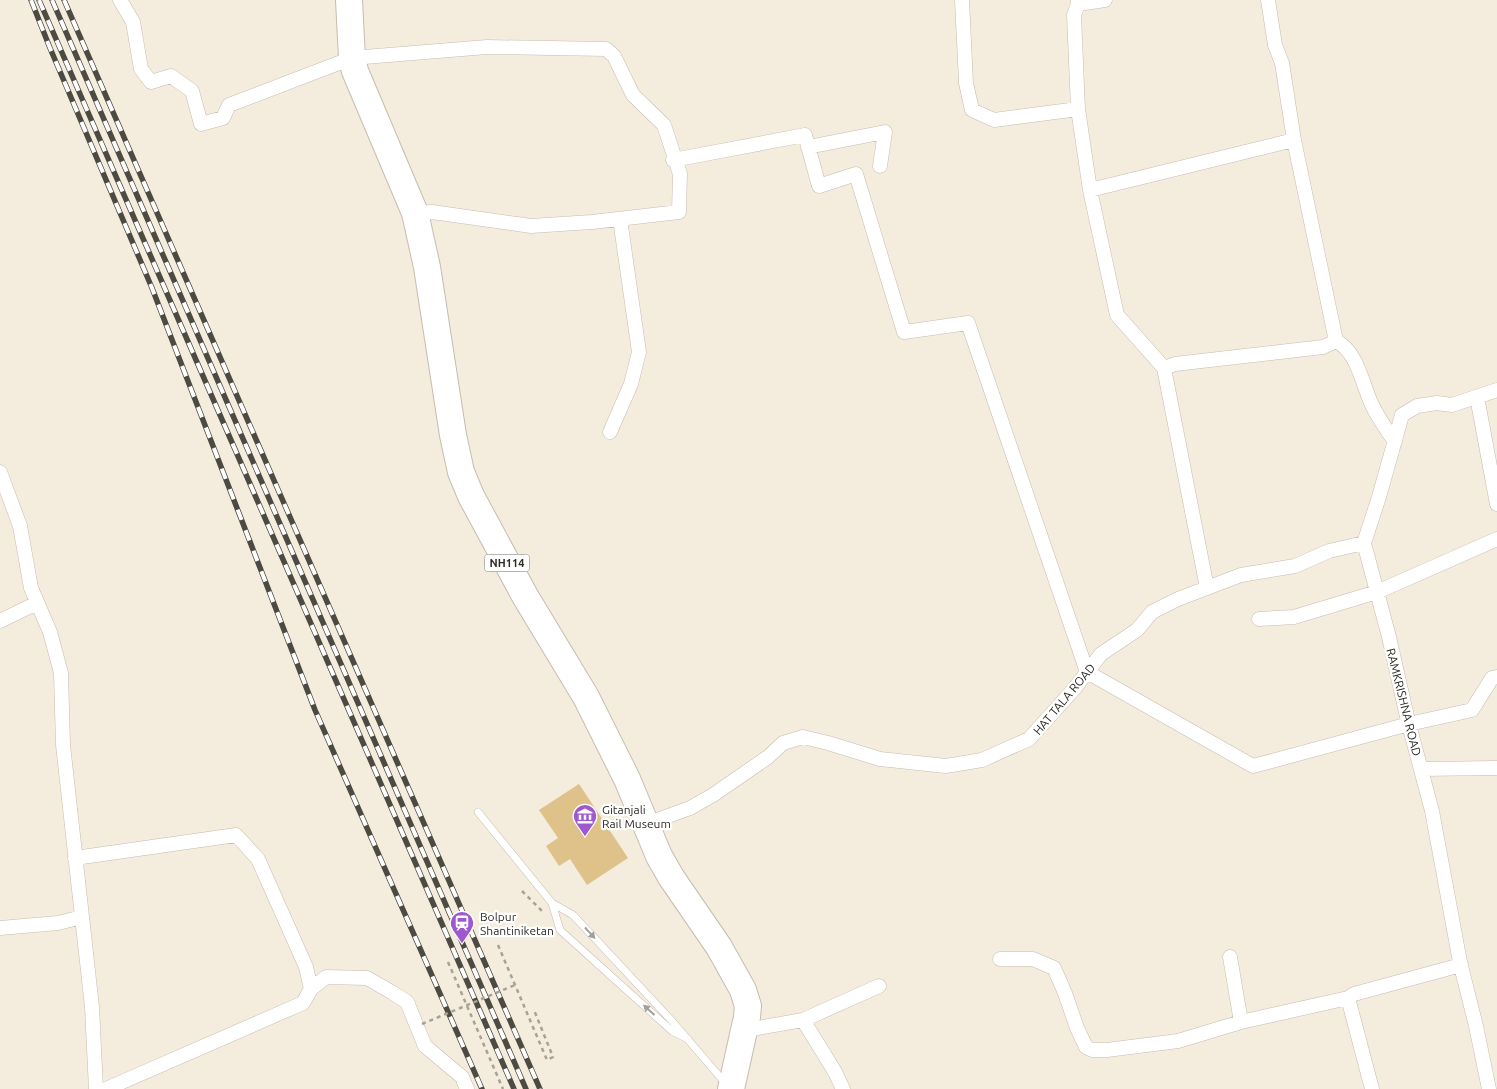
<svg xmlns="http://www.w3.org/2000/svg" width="1497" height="1089" viewBox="0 0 1497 1089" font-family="Ubuntu,sans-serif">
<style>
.building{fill:#dec28a}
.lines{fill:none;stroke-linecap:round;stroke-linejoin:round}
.lane-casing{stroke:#c5bdaf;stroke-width:8}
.street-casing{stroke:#c5bdaf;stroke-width:15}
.highway-casing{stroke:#c5bdaf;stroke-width:28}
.path{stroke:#a7a196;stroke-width:2.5;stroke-dasharray:4 4;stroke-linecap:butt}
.lane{stroke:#fff;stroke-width:7}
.street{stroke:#fff;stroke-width:14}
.highway{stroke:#fff;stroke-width:26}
.rail-casing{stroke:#4d4a42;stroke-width:5.5}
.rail{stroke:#fff;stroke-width:4;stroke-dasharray:11;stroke-linecap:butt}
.path-bridge{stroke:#a7a196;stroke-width:2.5;stroke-dasharray:4 4;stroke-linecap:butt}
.oneway{fill:#a0a09d}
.labels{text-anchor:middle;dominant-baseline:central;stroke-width:4.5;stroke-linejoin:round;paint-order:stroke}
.shield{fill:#fff;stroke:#6c6b66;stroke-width:1}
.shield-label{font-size:11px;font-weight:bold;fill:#2d2b25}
.street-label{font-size:12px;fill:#2d2b25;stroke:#fff}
.poi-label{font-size:12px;fill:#2d2b25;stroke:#fff;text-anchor:start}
</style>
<rect width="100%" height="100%" fill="#f4ecdd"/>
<path class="building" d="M 579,784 L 628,858 L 587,885 L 570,859 L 559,866 L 546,846 L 558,838 L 539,810 Z"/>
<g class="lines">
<g class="lane-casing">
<path id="lane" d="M 478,812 L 552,903 L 560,930 L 672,1031 L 688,1039
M 552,903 L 573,915 L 672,1021 L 726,1084"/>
</g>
<g class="street-casing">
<path id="street" d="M 120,0 L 133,22 L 141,69 L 151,82 L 171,76 L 192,91 L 201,124 L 223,118 L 229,105 L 352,58 L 487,47 L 606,49 L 614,56 L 633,95 L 664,125 L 680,174 L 679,212 L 592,222 L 531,226 L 432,212 L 415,213
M 962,0 L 966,83 L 972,110 L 994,120 L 1078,109
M 1078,0 L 1078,4 L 1074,15 L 1078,109 L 1090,190 L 1117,315 L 1164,368 L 1207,588
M 1268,0 L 1275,45 L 1282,63 L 1294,140 L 1336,341
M 1078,4 L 1105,0
M 808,147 L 885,132 L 880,166
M 673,160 L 805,135 L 819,186 L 856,174 L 904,332 L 968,323 L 1087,672 L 1253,766 L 1409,724 L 1472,710 L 1492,678 L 1497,677
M 1090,190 L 1294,140
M 1336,341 C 1358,352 1362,384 1372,405 C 1378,418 1387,430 1395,442
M 1164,368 L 1175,364 L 1323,347 L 1336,341
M 1477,397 L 1497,504
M 610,432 L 631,384 L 639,352 L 620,219
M 0,472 L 20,526 L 31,588 L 50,632 L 61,673 L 63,745 L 92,1007 L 96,1089
M 1259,619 L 1294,617 L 1377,592 L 1497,539
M 0,621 L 37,603
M 1421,769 L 1497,768
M 646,824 L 690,808 L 713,795 L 768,757 L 783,743 L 803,737 L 828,743 L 880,759 L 946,766 L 982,760 L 1029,739 L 1074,689 L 1101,654 L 1137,630 L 1152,612 L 1178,599 L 1241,575 L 1295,566 L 1329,551 L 1364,543
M 75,858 L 236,835 L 258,859 L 306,967 L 311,989 L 303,1003 L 106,1089
M 0,928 L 58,923 L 82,917
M 1230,957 L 1241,1022
M 1000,959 L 1033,959 L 1054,968 L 1065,993 L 1077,1028 L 1086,1047 L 1092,1050 L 1107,1050 L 1178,1041 L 1241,1022 L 1348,998 L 1354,994 L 1461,965
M 311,989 L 326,977 L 367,978 L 393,993 L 407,1002 L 425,1046 L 462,1077 L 467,1089
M 1348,998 L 1372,1089
M 803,1020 L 835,1072 L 843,1089
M 746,1030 L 803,1020 L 879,986
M 1489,1089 L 1476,1026 L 1460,962 L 1432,811 L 1408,721 L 1389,637 L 1364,543 L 1379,497 L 1402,415 L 1417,406 L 1437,403 L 1452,405 L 1497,390"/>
</g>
<g class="highway-casing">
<path id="highway" d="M 349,0 L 352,58 L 355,71 L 415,213 L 427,267 L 453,435 L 461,472 L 471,496 L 525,596 L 586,697 L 627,779 L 659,856 L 671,877 L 719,947 L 743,990 L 748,1006 L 747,1017 L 731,1089"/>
</g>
<path class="path" d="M 522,891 L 544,913
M 498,945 L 547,1060 L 553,1057 L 534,1010
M 448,962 L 503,1089"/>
<use href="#lane" class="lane"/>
<use href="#street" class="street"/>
<use href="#highway" class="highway"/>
<g class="rail-casing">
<path id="rail" d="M 31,0 L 50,48 L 152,288 L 315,710 L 482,1089
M 39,0 L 514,1089
M 52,0 L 526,1089
M 64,0 L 540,1089"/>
</g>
<use href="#rail" class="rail"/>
<path class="path-bridge" d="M 422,1024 L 515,985"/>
</g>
<defs><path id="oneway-solid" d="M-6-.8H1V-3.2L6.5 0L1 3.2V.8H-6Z" transform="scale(1.25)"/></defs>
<g class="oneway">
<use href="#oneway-solid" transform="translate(590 933) rotate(47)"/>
<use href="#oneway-solid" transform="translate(649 1010) rotate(-138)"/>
</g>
<defs>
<g id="museum-pin" transform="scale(1.25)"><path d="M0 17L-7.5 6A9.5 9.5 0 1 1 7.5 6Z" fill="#9e59ce" stroke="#fff"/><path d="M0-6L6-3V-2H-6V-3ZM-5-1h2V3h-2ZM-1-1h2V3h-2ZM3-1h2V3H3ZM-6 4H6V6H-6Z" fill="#fff"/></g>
<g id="station-pin" transform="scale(1.25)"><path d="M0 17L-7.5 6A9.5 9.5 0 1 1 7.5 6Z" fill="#9e59ce" stroke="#fff"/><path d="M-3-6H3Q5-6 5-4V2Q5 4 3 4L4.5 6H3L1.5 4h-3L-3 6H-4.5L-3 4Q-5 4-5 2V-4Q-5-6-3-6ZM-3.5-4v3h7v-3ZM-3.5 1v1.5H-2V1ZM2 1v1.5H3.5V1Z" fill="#fff"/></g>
</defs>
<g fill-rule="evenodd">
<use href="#museum-pin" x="585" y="816"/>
<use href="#station-pin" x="462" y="923"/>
</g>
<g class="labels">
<rect class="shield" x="484.5" y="554.5" width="45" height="17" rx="4"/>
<g class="shield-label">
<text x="507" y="563">NH114</text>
</g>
<g class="street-label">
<text transform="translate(1064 699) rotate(-50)">HAT TALA ROAD</text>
<text transform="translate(1404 702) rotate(76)">RAMKRISHNA ROAD</text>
</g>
<g class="poi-label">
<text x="602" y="809">Gitanjali<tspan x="602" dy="14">Rail Museum</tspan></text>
<text x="480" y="916">Bolpur<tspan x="480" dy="14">Shantiniketan</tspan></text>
</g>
</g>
</svg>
